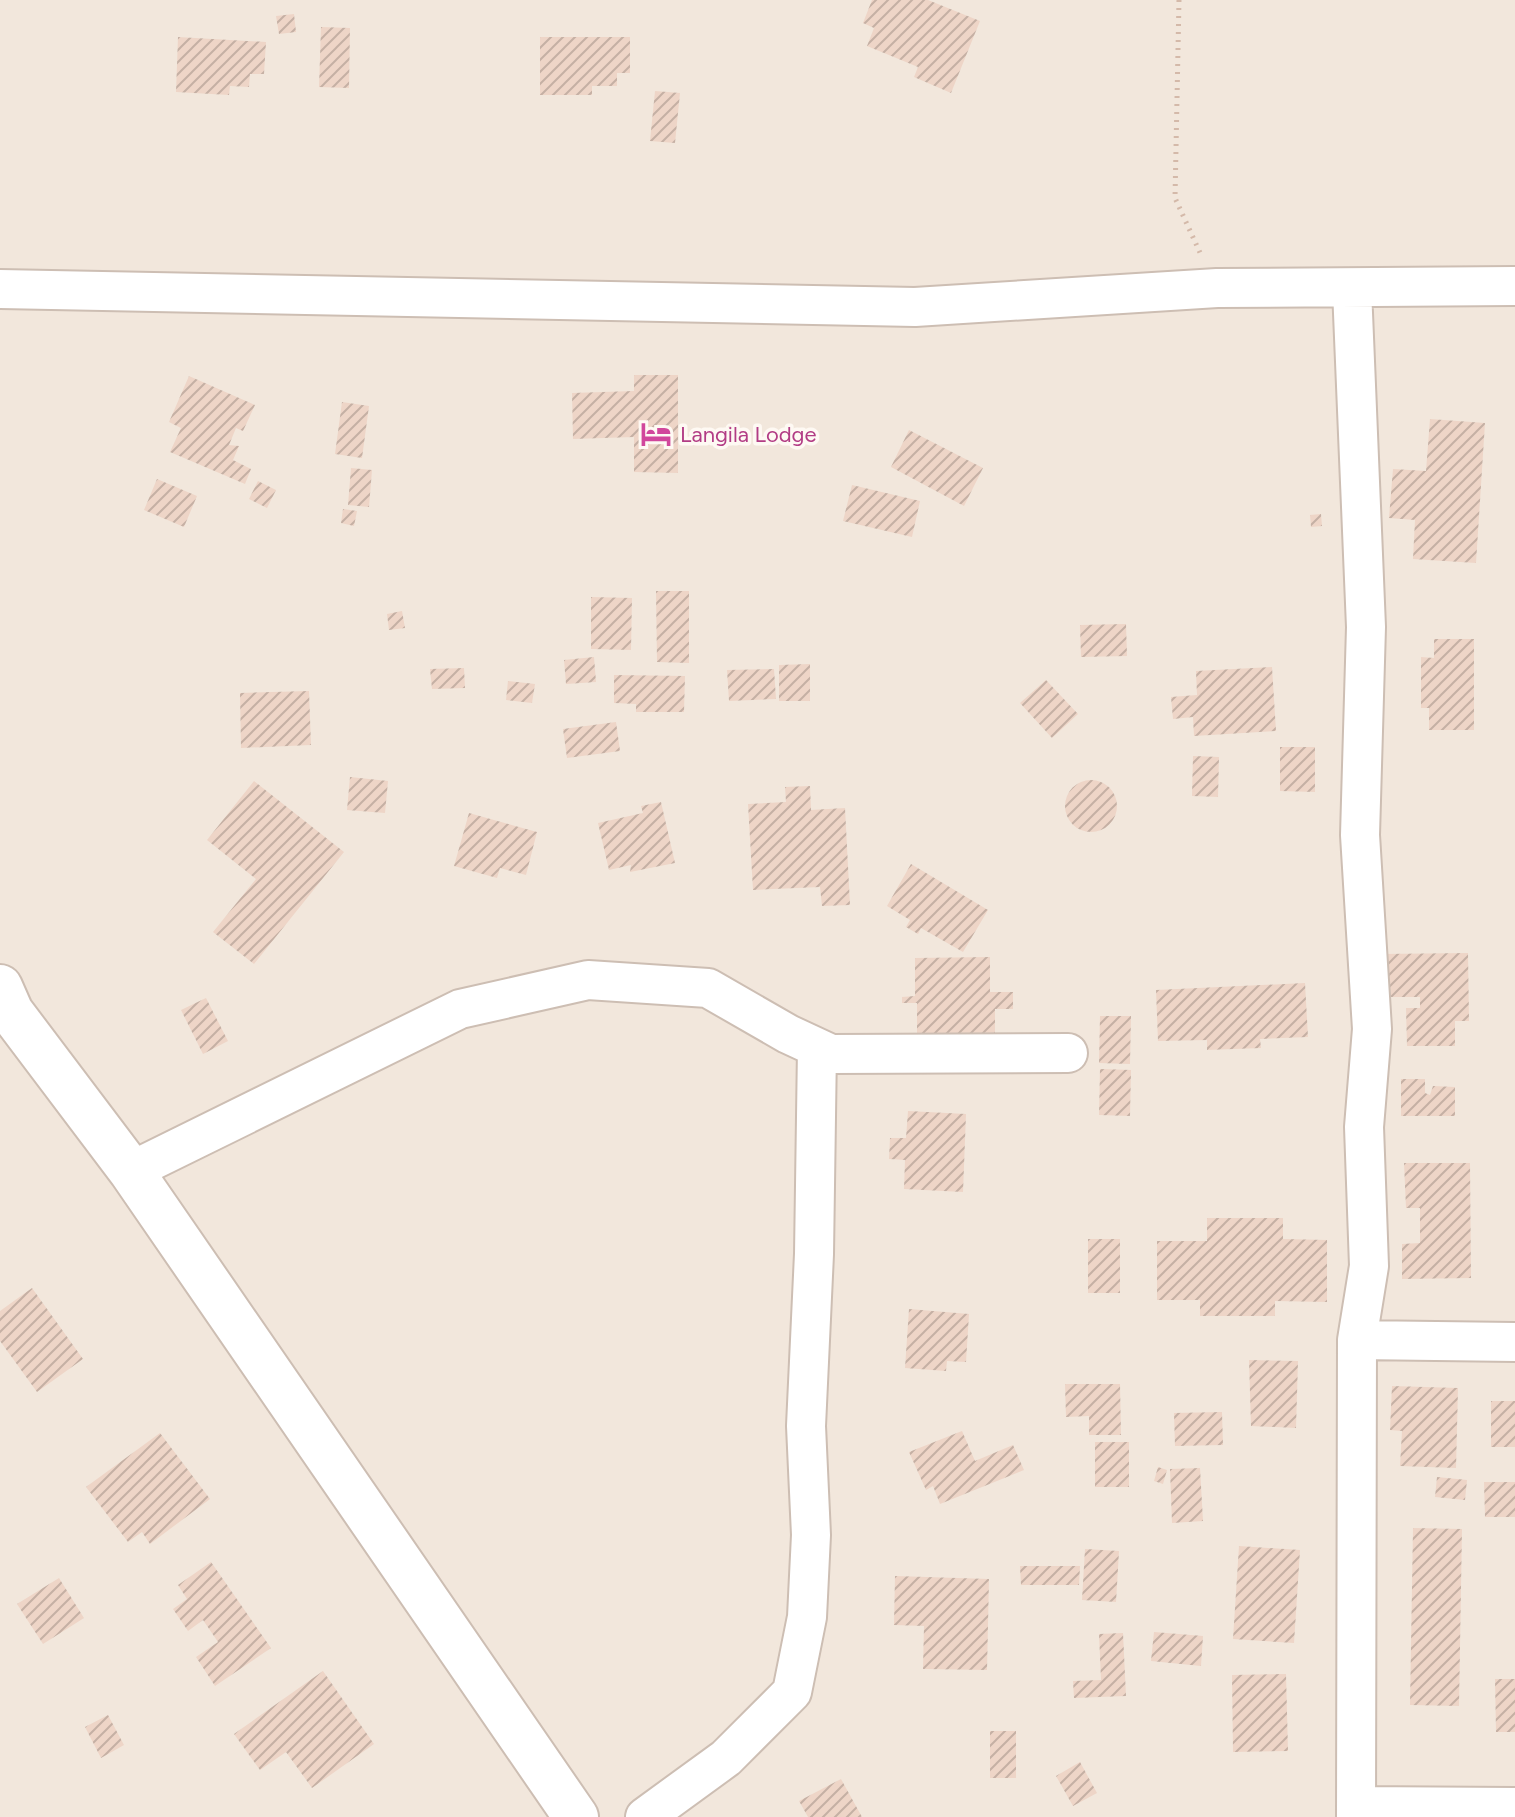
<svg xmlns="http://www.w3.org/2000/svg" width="1515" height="1817" viewBox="0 0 1515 1817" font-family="Figtree,sans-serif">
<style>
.residential{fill:#f2e7dc}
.building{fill:url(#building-hatch)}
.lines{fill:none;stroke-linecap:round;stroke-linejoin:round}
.minor-casing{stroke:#cdbeb3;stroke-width:42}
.tertiary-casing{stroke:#cdbeb3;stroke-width:48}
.path{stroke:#d4b9a9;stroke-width:5;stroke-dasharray:2 6;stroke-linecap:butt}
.minor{stroke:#fff;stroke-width:38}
.tertiary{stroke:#fff;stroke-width:44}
.labels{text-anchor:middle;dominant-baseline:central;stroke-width:7;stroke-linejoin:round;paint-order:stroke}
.hotel-label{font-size:22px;fill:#b23c85;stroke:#fef9f3;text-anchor:start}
</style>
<defs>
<pattern id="building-hatch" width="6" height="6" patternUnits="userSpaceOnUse" patternTransform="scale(2)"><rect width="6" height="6" fill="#eed5c7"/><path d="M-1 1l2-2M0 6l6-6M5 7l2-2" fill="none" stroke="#c5b0a4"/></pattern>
</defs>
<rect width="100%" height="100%" fill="#fbf5ed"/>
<path class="residential" d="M 0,0 L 1515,0 L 1515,1817 L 0,1817 Z"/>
<path class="building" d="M 872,0 L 928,0 L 980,21 L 951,93 L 914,77 L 918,67 L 867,46 L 874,28 L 863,23 Z
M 294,14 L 296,32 L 279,34 L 276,16 Z
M 321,27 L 350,28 L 349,88 L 319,87 Z
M 178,37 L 266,42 L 264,74 L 250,74 L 249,87 L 230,86 L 229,95 L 176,92 Z
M 540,37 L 630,37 L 630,73 L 617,73 L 617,86 L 592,86 L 592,95 L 540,95 Z
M 655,91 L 680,93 L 675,143 L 650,141 Z
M 634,375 L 678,375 L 678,473 L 634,472 L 634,437 L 573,439 L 572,393 L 634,391 Z
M 189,376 L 255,405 L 243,431 L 236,428 L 229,445 L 239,446 L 233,460 L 251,469 L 245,484 L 170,452 L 181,428 L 169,422 Z
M 342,402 L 369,406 L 362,458 L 335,454 Z
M 1430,419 L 1485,423 L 1476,563 L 1413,559 L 1415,520 L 1389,518 L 1393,469 L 1426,471 Z
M 909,430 L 983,468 L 964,506 L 891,467 Z
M 351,468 L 372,470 L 369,507 L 348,505 Z
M 157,479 L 197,496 L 184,527 L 144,510 Z
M 258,481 L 276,490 L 267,508 L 249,499 Z
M 852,485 L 920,501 L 912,537 L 843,521 Z
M 343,509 L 357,511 L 354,526 L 341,523 Z
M 1321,514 L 1322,526 L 1311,527 L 1310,515 Z
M 656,591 L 689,591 L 689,663 L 657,662 Z
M 591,597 L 632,598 L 631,650 L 591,649 Z
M 402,611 L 405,628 L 389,630 L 387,614 Z
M 1126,624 L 1127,656 L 1081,657 L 1080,625 Z
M 1434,639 L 1474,639 L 1474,730 L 1429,730 L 1429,708 L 1421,708 L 1421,657 L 1434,658 Z
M 594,657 L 596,682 L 566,684 L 564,660 Z
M 810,664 L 810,701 L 779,701 L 779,665 Z
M 1272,667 L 1276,731 L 1194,736 L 1193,717 L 1173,719 L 1171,697 L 1197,695 L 1196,671 Z
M 464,668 L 465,688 L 432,689 L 430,669 Z
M 774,669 L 776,699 L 729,701 L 727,670 Z
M 614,675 L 685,676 L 684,712 L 636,712 L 636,704 L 614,703 Z
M 1046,680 L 1078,714 L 1052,738 L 1020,703 Z
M 508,681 L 535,684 L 532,703 L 506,700 Z
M 309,691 L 311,745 L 241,748 L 240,693 Z
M 616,722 L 620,751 L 567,758 L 563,729 Z
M 1280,747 L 1315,747 L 1315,792 L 1280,791 Z
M 1193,756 L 1219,757 L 1218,797 L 1192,796 Z
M 350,777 L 388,781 L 385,813 L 347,810 Z
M1065 806a26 26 0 1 1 52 0a26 26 0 1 1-52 0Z
M 254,781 L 344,852 L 254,964 L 213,932 L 256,879 L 207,840 Z
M 810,786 L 811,810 L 845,808 L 850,905 L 822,906 L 820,887 L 753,890 L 748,804 L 786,802 L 785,787 Z
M 661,802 L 675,863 L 630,872 L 631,865 L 609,870 L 598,823 L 643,813 L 641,806 Z
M 469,813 L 537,832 L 526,875 L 500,868 L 497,878 L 454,866 Z
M 911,864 L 988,910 L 963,952 L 921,928 L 918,934 L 906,927 L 910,920 L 887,906 Z
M 1468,953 L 1469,1021 L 1455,1021 L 1455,1046 L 1407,1046 L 1406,1008 L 1420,1008 L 1420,997 L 1382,997 L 1381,954 Z
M 990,957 L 990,992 L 1013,992 L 1013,1009 L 995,1009 L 995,1038 L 917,1039 L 917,1003 L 902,1003 L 902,997 L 915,996 L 915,958 Z
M 1305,983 L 1308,1037 L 1260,1039 L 1261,1048 L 1207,1050 L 1207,1040 L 1158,1041 L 1156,990 Z
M 206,998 L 228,1041 L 203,1054 L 181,1010 Z
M 1100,1016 L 1131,1016 L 1130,1064 L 1099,1063 Z
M 1100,1069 L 1131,1070 L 1130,1116 L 1099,1115 Z
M 1401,1079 L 1425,1079 L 1425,1093 L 1430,1095 L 1433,1086 L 1455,1087 L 1455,1116 L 1401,1116 Z
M 908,1111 L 966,1114 L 963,1192 L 904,1189 L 905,1160 L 889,1159 L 890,1138 L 906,1138 Z
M 1404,1163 L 1470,1163 L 1471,1278 L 1402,1279 L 1402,1244 L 1420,1243 L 1420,1208 L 1406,1208 Z
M 1207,1218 L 1283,1218 L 1283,1239 L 1327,1240 L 1327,1302 L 1275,1301 L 1275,1316 L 1200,1316 L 1200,1300 L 1157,1300 L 1157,1241 L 1207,1241 Z
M 1088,1239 L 1120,1239 L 1120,1293 L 1088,1293 Z
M 32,1288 L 83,1359 L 37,1392 L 0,1341 L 0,1311 Z
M 909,1309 L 969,1314 L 966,1362 L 947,1361 L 946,1371 L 905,1368 Z
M 1249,1360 L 1298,1361 L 1296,1428 L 1251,1426 Z
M 1065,1384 L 1120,1384 L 1121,1435 L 1089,1435 L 1089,1416 L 1066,1417 Z
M 1392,1386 L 1458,1388 L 1456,1468 L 1400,1466 L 1402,1431 L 1390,1430 Z
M 1491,1401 L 1515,1401 L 1515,1447 L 1491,1447 Z
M 1222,1412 L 1223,1445 L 1175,1446 L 1174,1413 Z
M 962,1431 L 975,1461 L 1013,1445 L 1024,1470 L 940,1504 L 933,1486 L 926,1490 L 909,1452 Z
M 160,1433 L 210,1499 L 150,1544 L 142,1532 L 128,1542 L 86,1487 Z
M 1095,1442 L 1129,1442 L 1129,1487 L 1095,1487 Z
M 1158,1467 L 1167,1470 L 1163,1484 L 1154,1481 Z
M 1200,1468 L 1203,1521 L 1172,1523 L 1170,1469 Z
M 1437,1477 L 1467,1480 L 1465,1500 L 1435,1497 Z
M 1484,1482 L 1515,1482 L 1515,1517 L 1485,1517 Z
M 1413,1528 L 1462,1529 L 1459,1706 L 1410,1705 Z
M 1239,1546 L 1300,1550 L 1294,1643 L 1233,1639 Z
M 1085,1549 L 1119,1551 L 1116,1602 L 1082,1600 Z
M 211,1562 L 271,1648 L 215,1686 L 196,1657 L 218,1642 L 203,1620 L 188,1631 L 173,1609 L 187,1599 L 178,1585 Z
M 1020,1566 L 1080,1566 L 1079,1585 L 1021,1585 Z
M 895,1576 L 989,1579 L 987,1670 L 923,1669 L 924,1626 L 894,1625 Z
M 59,1578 L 84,1618 L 43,1644 L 17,1604 Z
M 1154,1632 L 1203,1636 L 1201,1666 L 1151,1661 Z
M 1123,1633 L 1126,1696 L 1074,1698 L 1073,1681 L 1101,1680 L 1099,1634 Z
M 323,1671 L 374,1744 L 312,1788 L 286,1752 L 260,1770 L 234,1734 Z
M 1286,1674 L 1288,1751 L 1233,1752 L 1232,1675 Z
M 1495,1679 L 1515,1679 L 1515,1732 L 1496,1732 Z
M 108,1715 L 124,1745 L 101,1758 L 85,1727 Z
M 990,1731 L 1016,1731 L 1016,1778 L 990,1778 Z
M 1080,1762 L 1097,1793 L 1073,1806 L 1056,1776 Z
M 841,1779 L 862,1817 L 808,1817 L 799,1801 Z"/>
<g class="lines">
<g class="minor-casing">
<path id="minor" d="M 0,289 L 915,307 L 1217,288 L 1515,286
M 1352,289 L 1366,627 L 1360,835 L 1372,1029 L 1364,1127 L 1369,1266 L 1357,1340 L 1356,1817
M 131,1171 L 460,1009 L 588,980 L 708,988 L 788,1034 L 831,1054 L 1068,1053
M 1357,1340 L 1515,1342
M 1356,1806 L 1515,1807
M 645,1817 L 726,1758 L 792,1692 L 807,1617 L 811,1535 L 806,1426 L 814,1254 L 817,1048"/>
</g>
<g class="tertiary-casing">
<path id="tertiary" d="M 0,987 L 11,1012 L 131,1171 L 576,1817"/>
</g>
<path class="path" d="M 1179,0 L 1175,198 L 1202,257"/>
<use href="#minor" class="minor"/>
<use href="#tertiary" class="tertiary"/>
</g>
<defs>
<g id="hotel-bare" transform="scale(2.4)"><path d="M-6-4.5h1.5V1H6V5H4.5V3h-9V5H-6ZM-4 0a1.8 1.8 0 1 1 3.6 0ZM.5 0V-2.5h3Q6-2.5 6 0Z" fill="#d1479c" stroke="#fef9f3" stroke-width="2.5" paint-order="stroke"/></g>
</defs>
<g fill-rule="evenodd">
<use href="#hotel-bare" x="656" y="434"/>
</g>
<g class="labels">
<g class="hotel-label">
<text x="680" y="434">Langila Lodge</text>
</g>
</g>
</svg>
